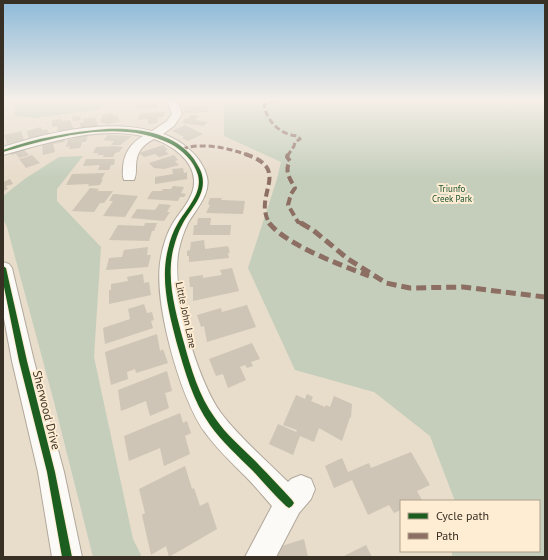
<svg xmlns="http://www.w3.org/2000/svg" width="548" height="560" viewBox="0 0 548 560" font-family="'PT Sans',sans-serif">
<style>
.green{fill:#c4cebb}
.building{fill:#cec5b6}
.lines{fill:none;stroke-linecap:round;stroke-linejoin:round}
.street-casing{stroke:#b1a89b;stroke-width:2}
.street{fill:#fcfaf7;fill-rule:evenodd}
.quiet-far2{stroke:#8d6e63;stroke-width:3;stroke-dasharray:6 3;stroke-linecap:butt}
.quiet-far1{stroke:#8d6e63;stroke-width:4;stroke-dasharray:8 4;stroke-linecap:butt}
.quiet{stroke:#8d6e63;stroke-width:5;stroke-dasharray:10 5;stroke-linecap:butt}
.cycleway-casing{stroke:#feecd3;stroke-width:2}
.cycleway{fill:#1b5e20;fill-rule:evenodd}
.labels{text-anchor:middle;dominant-baseline:central;stroke-width:4;stroke-linejoin:round;paint-order:stroke}
.far-park-label{font-size:9px;fill:#19512f;stroke:#feecd3}
.street-label{font-size:10px;fill:#383024;stroke:#feecd3}
.near-street-label{font-size:12px;fill:#383024;stroke:#feecd3}
</style>
<rect width="100%" height="100%" fill="#e8dccb"/>
<path class="green" d="M 15,100 L 112,100 L 100,109 L 35,118 L 15,116 Z
M 224,100 L 545,100 L 545,557 L 452,557 L 452,551 L 539,551 L 539,501 L 455,501 L 430,436 L 374,392 L 295,370 L 248,268 L 277,179 L 281,162 L 224,136 Z
M 83,156 L 57,189 L 57,201 L 101,247 L 94,357 L 133,539 L 142,557 L 93,557 L 54,402 L 7,227 L 3,219 L 3,196 L 26,178 L 59,157 Z"/>
<path class="building" d="M 148,101 L 156,101 L 156,104 L 158,104 L 158,108 L 153,108 L 152,109 L 135,109 L 137,105 L 147,104 Z
M 209,104 L 208,112 L 183,113 L 185,109 L 183,109 L 183,105 L 192,105 L 192,107 Z
M 166,112 L 163,117 L 158,117 L 157,123 L 148,124 L 148,119 L 138,120 L 140,113 Z
M 112,113 L 113,116 L 117,115 L 120,121 L 106,125 L 105,123 L 102,123 L 100,119 L 103,118 L 102,115 Z
M 191,115 L 199,116 L 195,120 L 208,122 L 204,126 L 182,123 L 185,118 L 187,119 Z
M 80,116 L 81,120 L 73,121 L 72,117 Z
M 95,117 L 98,126 L 81,129 L 80,123 L 84,122 L 83,119 Z
M 62,119 L 62,121 L 70,120 L 74,130 L 58,133 L 57,126 L 52,127 L 52,120 Z
M 185,125 L 203,134 L 188,141 L 182,138 L 184,137 L 172,131 Z
M 41,127 L 42,130 L 47,129 L 50,135 L 29,140 L 27,131 Z
M 21,131 L 24,140 L 7,144 L 4,135 Z
M 88,135 L 86,142 L 82,142 L 80,148 L 69,149 L 70,146 L 66,147 L 68,139 L 73,139 L 73,137 Z
M 108,135 L 132,136 L 120,145 L 111,145 L 114,141 L 103,140 Z
M 64,139 L 65,142 L 53,144 L 55,152 L 43,155 L 42,143 Z
M 163,145 L 168,150 L 165,151 L 169,154 L 159,157 L 155,154 L 144,157 L 139,153 Z
M 115,146 L 123,147 L 119,152 L 115,153 L 113,157 L 103,157 L 104,155 L 97,155 L 99,153 L 93,153 L 96,147 Z
M 22,148 L 29,155 L 19,158 L 16,154 L 11,155 L 9,152 Z
M 32,155 L 40,163 L 26,168 L 19,159 Z
M 174,155 L 178,160 L 175,161 L 179,165 L 164,169 L 154,168 L 149,163 Z
M 86,159 L 115,159 L 114,165 L 111,165 L 109,170 L 98,170 L 100,165 L 83,166 Z
M 183,168 L 184,173 L 187,172 L 187,179 L 155,184 L 155,177 L 173,174 L 172,169 Z
M 105,173 L 101,180 L 103,179 L 100,185 L 88,186 L 89,184 L 66,185 L 72,174 Z
M 10,179 L 13,184 L 6,186 L 8,189 L 3,191 L 3,182 Z
M 173,186 L 184,187 L 181,193 L 186,194 L 184,197 L 180,197 L 178,201 L 147,199 L 152,191 L 162,191 L 163,189 L 171,189 Z
M 90,188 L 99,189 L 97,191 L 113,191 L 104,203 L 100,203 L 94,212 L 72,211 Z
M 113,194 L 138,196 L 125,217 L 103,216 L 113,201 L 109,201 Z
M 210,198 L 222,198 L 221,200 L 245,201 L 243,214 L 206,213 L 210,205 L 208,204 Z
M 159,204 L 171,205 L 167,212 L 170,212 L 164,221 L 131,218 L 137,209 L 155,210 Z
M 198,218 L 211,218 L 210,225 L 231,225 L 230,235 L 193,235 L 194,225 L 197,225 Z
M 145,223 L 157,223 L 154,231 L 152,231 L 149,241 L 109,240 L 118,225 L 144,226 Z
M 204,240 L 205,249 L 228,246 L 230,253 L 228,253 L 229,258 L 189,262 L 189,256 L 187,256 L 187,251 L 190,250 L 191,242 Z
M 148,247 L 147,255 L 151,255 L 148,267 L 106,270 L 109,258 L 122,257 L 124,250 Z
M 232,268 L 239,291 L 193,301 L 193,287 L 190,287 L 189,277 L 203,275 L 203,278 L 222,275 L 220,270 Z
M 143,274 L 144,283 L 149,282 L 151,295 L 109,304 L 109,290 L 111,290 L 111,284 L 128,281 L 127,277 Z
M 144,304 L 147,313 L 152,312 L 154,320 L 151,321 L 153,328 L 105,344 L 103,328 L 130,319 L 128,309 Z
M 247,305 L 256,327 L 207,342 L 204,326 L 201,327 L 197,315 L 221,308 L 222,312 Z
M 157,334 L 160,351 L 163,349 L 168,363 L 136,373 L 135,369 L 127,372 L 128,379 L 111,385 L 105,352 Z
M 252,343 L 260,359 L 251,362 L 253,366 L 247,368 L 245,365 L 240,367 L 246,380 L 228,388 L 223,374 L 216,376 L 209,359 Z
M 167,371 L 172,391 L 165,393 L 169,408 L 150,416 L 146,401 L 121,411 L 118,390 Z
M 307,394 L 313,397 L 311,401 L 325,407 L 326,405 L 330,407 L 334,396 L 352,404 L 351,418 L 350,417 L 342,441 L 319,428 L 314,442 L 300,436 L 293,455 L 269,444 L 278,424 L 296,432 L 297,430 L 283,425 L 296,395 L 305,399 Z
M 180,413 L 183,423 L 187,421 L 191,433 L 185,436 L 190,454 L 164,466 L 160,448 L 129,461 L 124,436 Z
M 411,452 L 430,485 L 417,491 L 422,500 L 401,501 L 401,510 L 394,513 L 389,505 L 368,515 L 352,480 L 334,488 L 325,466 L 342,458 L 348,472 L 369,463 L 371,468 Z
M 185,466 L 192,489 L 194,488 L 200,506 L 208,502 L 217,529 L 169,557 L 166,546 L 151,555 L 142,515 L 145,513 L 139,489 Z
M 304,539 L 308,557 L 270,557 L 269,550 Z
M 366,545 L 372,557 L 342,557 Z"/>
<g class="lines">
<g class="street-casing">
<path id="street" d="M 167,100 L 177,100 L 182,114 L 174,126 L 163,134 C 181,140 202,156 207,177 C 211,194 196,209 188,223 C 184,231 181,240 179,249 C 170,289 197,380 221,413 C 239,437 267,461 288,482 L 291,479 L 301,475 L 311,479 L 315,489 L 311,499 L 299,513 L 276,557 L 245,557 L 272,506 C 263,496 255,486 245,476 C 231,462 216,448 204,431 C 180,397 152,299 161,257 C 163,246 167,233 173,223 C 181,210 195,197 194,180 C 193,160 172,145 154,139 C 142,145 136,153 136,167 C 136,172 136,176 134,180 L 124,180 C 122,176 123,172 123,167 C 124,153 131,143 143,136 C 95,126 48,143 3,155 L 3,147 L 6,146 C 51,132 105,119 152,131 L 167,121 L 172,114 Z
M 3,262 L 9,264 L 12,268 L 34,361 L 64,472 L 82,557 L 52,557 L 38,472 L 12,361 L 3,313 Z"/>
</g>
<use href="#street" class="street"/>
<path class="quiet-far2" d="M 275,100 L 264,105 C 267,122 281,135 298,136 L 300,139 L 295,142 L 294,146 L 288,155
M 182,149 C 203,142 228,148 248,155"/>
<path class="quiet-far1" d="M 245,154 C 294,170 251,195 270,224
M 288,154 L 287,157 L 290,161 C 284,171 290,179 295,188 L 291,194 L 288,205 L 298,222 L 303,224"/>
<path class="quiet" d="M 269,223 C 288,246 341,265 369,276
M 301,223 L 313,230 L 348,259 L 386,283 L 410,288 L 463,287 L 545,297"/>
<g class="cycleway-casing">
<path id="cycleway" d="M 106,129 C 137,128 174,132 194,159 C 197,164 201,170 202,175 C 207,195 190,209 182,225 C 178,232 175,242 173,250 C 166,281 176,313 184,343 C 191,369 199,396 215,418 C 227,436 244,449 259,465 C 270,476 281,488 292,500 L 294,503 L 292,506 L 289,508 L 286,506 C 274,495 264,483 253,471 C 238,456 222,442 210,425 C 193,401 185,372 177,344 C 169,313 160,280 168,249 C 170,240 173,231 178,223 C 186,209 203,193 198,175 C 194,161 182,150 171,144 C 121,118 54,137 3,152 L 3,150 C 36,138 71,132 106,129 Z
M 3,266 L 6,268 L 27,361 L 55,472 L 72,557 L 62,557 L 47,472 L 19,361 L 3,282 Z"/>
</g>
<use href="#cycleway" class="cycleway"/>
</g>
<linearGradient id="sky" x2="0" y2="1"><stop stop-color="#8dbad9"/><stop offset="0.56" stop-color="#f5efe8"/><stop offset="1" stop-color="#f5efe8" stop-opacity="0"/></linearGradient>
<rect width="548" height="178" fill="url(#sky)"/>
<g class="labels">
<g class="far-park-label">
<text x="452" y="188">Triunfo<tspan x="452" dy="10">Creek Park</tspan></text>
</g>
<g class="street-label">
<text transform="translate(186 315) rotate(78)">Little John Lane</text>
</g>
<g class="near-street-label">
<text transform="translate(47 410) rotate(76)">Sherwood Drive</text>
</g>
</g>
<rect width="548" height="560" fill="none" stroke="#383024" stroke-width="8"/>
<rect x="400" y="500" width="140" height="52" fill="#feecd3" stroke="#afa18d"/>
<rect x="408" y="513" width="20" height="6" fill="#1b5e20" stroke="#afa18d"/>
<text x="436" y="520" font-size="12" fill="#383024">Cycle path</text>
<rect x="408" y="533" width="20" height="6" fill="#8d6e63" stroke="#afa18d"/>
<text x="436" y="540" font-size="12" fill="#383024">Path</text>
</svg>
